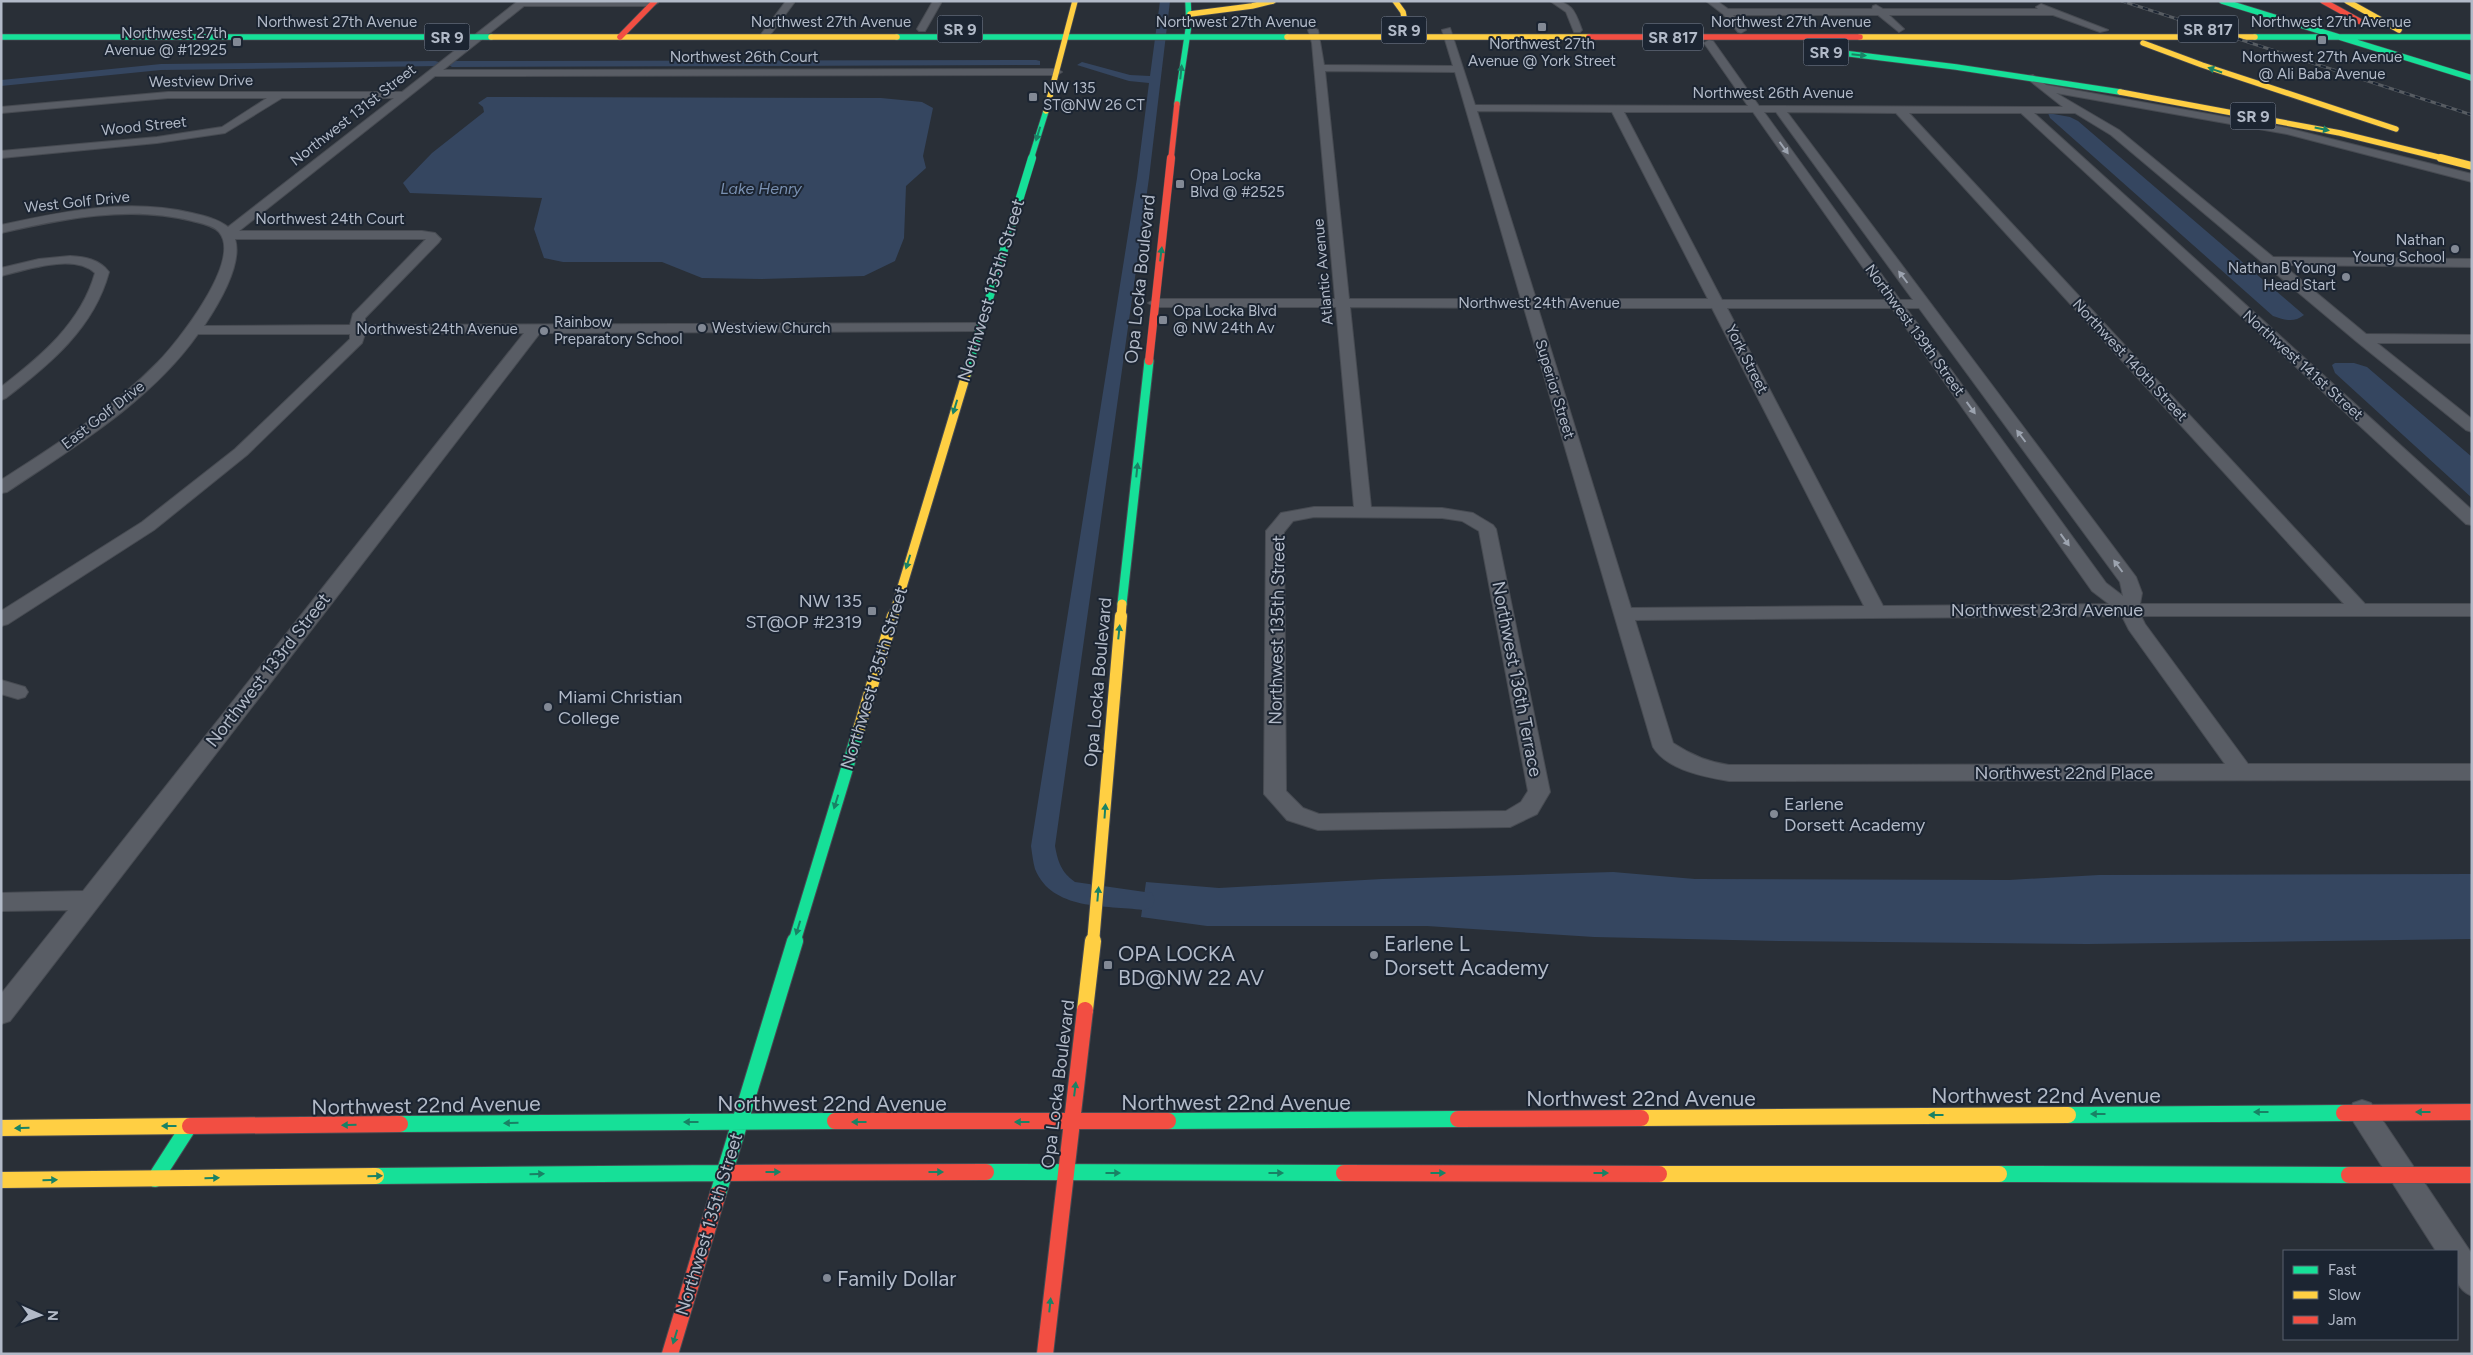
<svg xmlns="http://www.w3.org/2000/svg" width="2473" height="1355" viewBox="0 0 2473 1355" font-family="Figtree,sans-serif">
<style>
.water{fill:#354660}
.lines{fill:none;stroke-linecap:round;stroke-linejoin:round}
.canal{fill:#354660;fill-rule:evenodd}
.street-casing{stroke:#474b52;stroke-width:2}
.fast-far4-casing{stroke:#474b52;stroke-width:7}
.fast-far3-casing{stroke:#474b52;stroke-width:9}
.fast-far2-casing{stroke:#474b52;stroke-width:11}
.fast-far1-casing{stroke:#474b52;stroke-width:14}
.fast-casing{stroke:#474b52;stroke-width:18}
.slow-far4-casing{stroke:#474b52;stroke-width:7}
.slow-far3-casing{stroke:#474b52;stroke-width:9}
.slow-far2-casing{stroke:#474b52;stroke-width:11}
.slow-far1-casing{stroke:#474b52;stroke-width:14}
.slow-casing{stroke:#474b52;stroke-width:18}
.jam-far2-casing{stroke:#474b52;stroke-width:7}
.jam-far1-casing{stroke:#474b52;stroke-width:9}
.jam-casing{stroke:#474b52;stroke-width:18}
.street{fill:#595d65;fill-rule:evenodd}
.fast-far4{stroke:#16e098;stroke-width:5.5}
.fast-far3{stroke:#16e098;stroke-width:8}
.fast-far2{stroke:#16e098;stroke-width:9}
.fast-far1{stroke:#16e098;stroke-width:12}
.fast{stroke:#16e098;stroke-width:16}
.slow-far4{stroke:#ffcf43;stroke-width:5.5}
.slow-far3{stroke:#ffcf43;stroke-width:8}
.slow-far2{stroke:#ffcf43;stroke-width:9}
.slow-far1{stroke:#ffcf43;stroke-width:12}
.slow{stroke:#ffcf43;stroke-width:16}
.jam-far2{stroke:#f24e42;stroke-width:5.5}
.jam-far1{stroke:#f24e42;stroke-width:8}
.jam{stroke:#f24e42;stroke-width:16}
.rail-casing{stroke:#575c62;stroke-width:3}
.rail{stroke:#1c2532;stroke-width:2;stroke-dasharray:5.5;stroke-linecap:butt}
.oneway{fill:#198265}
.oneway2{fill:#9ca3af}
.poi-dot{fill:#828995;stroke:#1c2532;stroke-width:2}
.labels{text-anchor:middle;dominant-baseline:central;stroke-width:4;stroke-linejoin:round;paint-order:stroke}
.far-street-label{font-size:15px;fill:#b2bac8;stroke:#1c2532}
.far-poi-label{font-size:15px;fill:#b2bac8;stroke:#1c2532;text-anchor:start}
.shield{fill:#1c2532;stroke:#858d9b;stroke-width:1}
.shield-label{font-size:16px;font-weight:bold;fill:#b2bac8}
.far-water-label{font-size:16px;font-style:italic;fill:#7990b1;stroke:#1c2532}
.street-label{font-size:18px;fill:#b2bac8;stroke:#1c2532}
.poi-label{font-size:18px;fill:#b2bac8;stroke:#1c2532;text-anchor:start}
.near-poi-label{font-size:21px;fill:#b2bac8;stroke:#1c2532;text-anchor:start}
.near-street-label{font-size:21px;fill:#b2bac8;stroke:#1c2532}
</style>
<rect width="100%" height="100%" fill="#292f37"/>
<path class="water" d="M 487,97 L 881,98 L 922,102 L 933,108 L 923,156 L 926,168 L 906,186 L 904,238 L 895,261 L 864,276 L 761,279 L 702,278 L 662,262 L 563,262 L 544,258 L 534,229 L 542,198 L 410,193 L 403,183 L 432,153 L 484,112 L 483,107 L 478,103 Z
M 2048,113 L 2070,117 L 2078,121 L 2304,315 C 2294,323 2284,320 2273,316 L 2050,118 Z
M 2335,363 L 2354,363 L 2367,367 L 2472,457 L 2472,498 L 2335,373 L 2332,365 Z
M 1613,872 L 1695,879 L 2009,880 L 2099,875 L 2472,874 L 2472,939 L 2087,944 L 1778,941 L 1594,937 L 1427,926 L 1207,926 L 1141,917 L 1146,882 L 1219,888 L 1382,879 Z"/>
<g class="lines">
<path class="canal" d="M 1160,1 L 1170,1 L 1149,178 L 1055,846 C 1058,862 1061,872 1075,882 L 1152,893 L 1155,900 L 1152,907 L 1143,910 C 1106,905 1052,911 1035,869 C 1033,862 1032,853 1031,846 L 1137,178 L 1149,83 L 1129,81 L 1077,65 L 1082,62 L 1130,75 L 1150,76 Z
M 1036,60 L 1040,61 L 1040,65 L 452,67 L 447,64 L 452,61 Z
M 435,61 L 439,62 L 439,66 L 161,70 L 1,86 L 1,80 L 161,64 Z"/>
<g class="street-casing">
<path id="street" d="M 518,1 L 658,3 L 653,6 L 524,6 L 443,70 L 1057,69 L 1062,72 L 1057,75 L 435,76 L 239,231 L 422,231 L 435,233 L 441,239 L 439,242 L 365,318 L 365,325 L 980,323 L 987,327 L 980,331 L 540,333 L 10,1021 L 1,1024 L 1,994 L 68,910 L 1,911 L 1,893 L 83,891 L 524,333 L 365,334 L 362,343 L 247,455 L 154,530 L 8,624 L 1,626 L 1,611 L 142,522 L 235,449 L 350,339 L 350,334 L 198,334 C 151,401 74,447 7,492 L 1,493 L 1,480 C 56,445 112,409 158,362 C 177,343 243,260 219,232 C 213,225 200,223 192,221 C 129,205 63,219 1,233 L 1,225 C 64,211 129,198 192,213 C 205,216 218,219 228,227 L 394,98 L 282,98 L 225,133 L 157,143 L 1,158 L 1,151 L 157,137 L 222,127 L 267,98 L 168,98 L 1,113 L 1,107 L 168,92 L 402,92 ZM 235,239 L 426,239 L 353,314 L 350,325 L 204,326 C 218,305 243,264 235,239 Z
M 786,1 L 794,3 L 767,39 L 761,39 L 759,37 Z
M 933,1 L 941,3 L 925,31 L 919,31 L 917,29 Z
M 1550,1 C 1572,1 1575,11 1582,30 L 1580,32 L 1574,32 L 1566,12 Z
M 1706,1 L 1717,1 L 1728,9 L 1872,9 L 1873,6 L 1876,5 L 1883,9 L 2038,9 L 2036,7 L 2041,4 L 2108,30 L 2100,32 L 2053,15 L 1889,15 L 1904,29 L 1899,32 L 1878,15 L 1733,15 L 1746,30 L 1741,33 L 1738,32 L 1723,14 Z
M 1313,27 L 1318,30 L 1324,65 L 1453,66 L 1442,30 L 1450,28 L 1475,105 L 1748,106 L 1704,43 L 1709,40 L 1713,41 L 1759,106 L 2063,107 L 2029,80 L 2029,76 L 2033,75 L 2046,85 L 2287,128 L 2472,174 L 2472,182 L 2287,134 L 2056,93 L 2119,130 L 2273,257 L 2472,259 L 2472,267 L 2283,265 L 2366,334 L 2472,335 L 2472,343 L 2377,343 L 2472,419 L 2472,432 L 2466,430 L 2356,341 L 2111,135 L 2075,113 L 2034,113 L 2472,510 L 2472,525 L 2466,524 L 2021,113 L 1909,113 L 2365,604 L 2472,604 L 2472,616 L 2141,616 L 2145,624 L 2248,764 L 2472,764 L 2472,780 L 1729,781 C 1705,777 1667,770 1653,747 L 1524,308 L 1350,307 L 1371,507 L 1442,508 L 1473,513 L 1493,525 L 1496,529 L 1550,792 L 1537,814 L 1510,827 L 1318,830 L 1287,820 L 1264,794 L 1266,531 L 1281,513 L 1314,507 L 1354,507 L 1336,307 L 1155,307 L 1148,303 L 1155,299 L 1335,299 L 1312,43 L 1308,30 ZM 1325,71 L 1455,72 L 1521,299 L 1349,299 ZM 1477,111 L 1612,112 L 1708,299 L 1536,299 ZM 1624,112 L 1753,112 L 1886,300 L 1722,300 ZM 1764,112 L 1776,112 L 1913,300 L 1900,300 ZM 1787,112 L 1896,113 L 2344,604 L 2140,604 L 2142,593 L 2136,577 ZM 1538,308 L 1712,308 L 1864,606 L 1631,608 ZM 1727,308 L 1892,308 L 2092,591 L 2109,604 L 1883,606 ZM 1906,308 L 1919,308 L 2120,582 L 2123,596 L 2106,583 ZM 1314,517 L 1442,518 L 1462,521 L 1479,531 L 1528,791 L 1521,802 L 1506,811 L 1319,814 L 1303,808 L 1286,791 L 1284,532 L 1293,521 ZM 2122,616 L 2129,630 L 2225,764 L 1729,765 C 1708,762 1691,755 1673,743 L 1635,620 Z
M 70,256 C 85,257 99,259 109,272 C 94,328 50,364 6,398 L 1,400 L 1,387 C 41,356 81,323 95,273 C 74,253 26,270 1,276 L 1,268 L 39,259 Z
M 1,680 L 25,687 L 28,692 L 25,697 L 18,699 L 1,694 Z
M 2362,1100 L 2371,1103 L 2472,1254 L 2472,1296 C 2451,1287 2457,1271 2457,1251 L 2436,1251 L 2353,1121 L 2349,1112 L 2353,1103 Z"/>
</g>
<g class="fast-far4-casing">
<path id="fast-far4" d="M 2222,1 L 2472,78
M 1,37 L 491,37
M 897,37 L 1287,37
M 2255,37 L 2472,37
M 1834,52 L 1956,67 L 2120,92
M 1177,104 L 1189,24 L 1188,1
M 1031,159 L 1046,111"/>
</g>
<g class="fast-far3-casing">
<path id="fast-far3" d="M 970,361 L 1032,158"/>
</g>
<g class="fast-far2-casing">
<path id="fast-far2" d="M 966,375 L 971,360
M 1122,604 L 1149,361"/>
</g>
<g class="fast-far1-casing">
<path id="fast-far1" d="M 794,943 L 859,729"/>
</g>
<g class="fast-casing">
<path id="fast" d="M 2068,1115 L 2344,1113
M 1168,1121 L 1458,1119
M 400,1124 L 835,1121
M 986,1172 L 1344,1173
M 1999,1174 L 2349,1175
M 376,1176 L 725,1173
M 155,1179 L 189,1126
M 718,1194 L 795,941"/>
</g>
<g class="slow-far4-casing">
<path id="slow-far4" d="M 1395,1 L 1403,12 L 1408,37
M 2347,1 L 2399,30
M 1190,14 L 1252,6 L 1273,1
M 491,37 L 897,37
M 1287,37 L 1589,37
M 1860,37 L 2255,37
M 2143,43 L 2202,65 L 2396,129
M 2120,92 L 2340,133 L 2446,159
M 1046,111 L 1075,1"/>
</g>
<g class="slow-far3-casing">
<path id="slow-far3" d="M 2441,158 L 2472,166"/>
</g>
<g class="slow-far2-casing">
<path id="slow-far2" d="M 893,617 L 966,375
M 1121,617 L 1122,604"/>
</g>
<g class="slow-far1-casing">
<path id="slow-far1" d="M 859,729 L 893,616
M 1093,943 L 1121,616"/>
</g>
<g class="slow-casing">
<path id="slow" d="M 1085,1010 L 1093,941
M 1641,1118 L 2068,1115
M 1,1128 L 190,1126
M 1659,1174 L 1999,1174
M 1,1180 L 376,1176"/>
</g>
<g class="jam-far2-casing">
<path id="jam-far2" d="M 2323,1 L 2361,22
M 620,37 L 655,1
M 1589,37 L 1860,37
M 1171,159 L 1177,104"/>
</g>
<g class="jam-far1-casing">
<path id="jam-far1" d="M 1149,361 L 1171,158"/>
</g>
<g class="jam-casing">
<path id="jam" d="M 2344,1113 L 2472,1112
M 1458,1119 L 1641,1118
M 835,1121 L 1168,1121
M 190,1126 L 400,1124
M 725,1173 L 986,1172
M 1344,1173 L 1659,1174
M 2349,1175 L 2472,1175
M 670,1354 L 718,1194
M 1045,1354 L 1085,1010"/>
</g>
<use href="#street" class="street"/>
<use href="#fast-far4" class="fast-far4"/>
<use href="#fast-far3" class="fast-far3"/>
<use href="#fast-far2" class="fast-far2"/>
<use href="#fast-far1" class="fast-far1"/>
<use href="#fast" class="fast"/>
<use href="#slow-far4" class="slow-far4"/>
<use href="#slow-far3" class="slow-far3"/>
<use href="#slow-far2" class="slow-far2"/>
<use href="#slow-far1" class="slow-far1"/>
<use href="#slow" class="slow"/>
<use href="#jam-far2" class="jam-far2"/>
<use href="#jam-far1" class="jam-far1"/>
<use href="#jam" class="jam"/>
<g class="rail-casing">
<path id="rail" d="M 2122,1 L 2472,115"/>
</g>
<use href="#rail" class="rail"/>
</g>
<defs><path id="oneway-solid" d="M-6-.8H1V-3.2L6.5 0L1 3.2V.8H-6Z" transform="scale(1.25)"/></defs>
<g class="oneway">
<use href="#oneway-solid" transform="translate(1859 55) rotate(6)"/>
<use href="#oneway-solid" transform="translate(2215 70) rotate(-161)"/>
<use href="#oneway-solid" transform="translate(1181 72) rotate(-84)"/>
<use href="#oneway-solid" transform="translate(2322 129) rotate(12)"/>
<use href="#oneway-solid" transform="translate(1038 134) rotate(107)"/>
<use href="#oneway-solid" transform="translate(1161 254) rotate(-83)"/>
<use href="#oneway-solid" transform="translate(955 407) rotate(107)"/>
<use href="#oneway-solid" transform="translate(1137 470) rotate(-84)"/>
<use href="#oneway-solid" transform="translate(908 562) rotate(107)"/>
<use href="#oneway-solid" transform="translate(1119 632) rotate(-84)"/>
<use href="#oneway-solid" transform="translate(836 802) rotate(107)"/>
<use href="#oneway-solid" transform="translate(1105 811) rotate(-86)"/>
<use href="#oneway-solid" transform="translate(1098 894) rotate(-85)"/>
<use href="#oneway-solid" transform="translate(798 928) rotate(107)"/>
<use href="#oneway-solid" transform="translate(1075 1089) rotate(-83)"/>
<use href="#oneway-solid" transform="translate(2261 1112) rotate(180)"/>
<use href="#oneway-solid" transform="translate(2423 1112) rotate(-180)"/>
<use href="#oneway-solid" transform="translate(2098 1114) rotate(180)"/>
<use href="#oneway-solid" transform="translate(1936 1115) rotate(180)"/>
<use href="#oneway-solid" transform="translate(691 1122) rotate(-180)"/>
<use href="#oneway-solid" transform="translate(859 1122) rotate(180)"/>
<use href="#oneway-solid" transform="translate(1022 1122) rotate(180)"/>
<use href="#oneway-solid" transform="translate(511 1123) rotate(179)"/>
<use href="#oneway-solid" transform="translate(349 1125) rotate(179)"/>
<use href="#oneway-solid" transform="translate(169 1126) rotate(180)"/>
<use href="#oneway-solid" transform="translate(22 1128) rotate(179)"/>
<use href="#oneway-solid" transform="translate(773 1172)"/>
<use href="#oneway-solid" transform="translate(936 1172)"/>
<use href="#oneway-solid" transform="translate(1113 1173)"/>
<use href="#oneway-solid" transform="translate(1276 1173)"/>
<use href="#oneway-solid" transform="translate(1438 1173)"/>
<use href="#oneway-solid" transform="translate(1601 1173)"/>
<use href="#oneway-solid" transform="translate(537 1174) rotate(-1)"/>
<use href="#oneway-solid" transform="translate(375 1176) rotate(-1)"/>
<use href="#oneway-solid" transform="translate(212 1178) rotate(-1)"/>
<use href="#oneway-solid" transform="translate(50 1180) rotate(-1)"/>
<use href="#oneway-solid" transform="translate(1050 1305) rotate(-84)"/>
<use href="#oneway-solid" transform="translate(675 1337) rotate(107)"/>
</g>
<g class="oneway2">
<use href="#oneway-solid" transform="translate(1784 148) rotate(54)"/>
<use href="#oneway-solid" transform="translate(1903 277) rotate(-127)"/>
<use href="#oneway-solid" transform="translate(1971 408) rotate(54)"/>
<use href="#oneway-solid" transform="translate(2021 436) rotate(-127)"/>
<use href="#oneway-solid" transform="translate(2065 540) rotate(54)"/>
<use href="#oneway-solid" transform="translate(2118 566) rotate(-127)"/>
</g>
<g class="poi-dot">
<rect x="1537" y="22" width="10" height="10" rx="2.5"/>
<rect x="2317" y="35" width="10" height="10" rx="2.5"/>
<rect x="232" y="37" width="10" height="10" rx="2.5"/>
<rect x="1028" y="92" width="10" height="10" rx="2.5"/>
<rect x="1175" y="179" width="10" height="10" rx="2.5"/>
<circle cx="2455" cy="249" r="5"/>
<circle cx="2346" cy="277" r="5"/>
<rect x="1158" y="315" width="10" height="10" rx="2.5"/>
<circle cx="702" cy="328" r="5"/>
<circle cx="544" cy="331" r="5"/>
<rect x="867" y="606" width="10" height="10" rx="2.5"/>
<circle cx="548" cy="707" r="5"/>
<circle cx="1774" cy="814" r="5"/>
<circle cx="1374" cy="955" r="5"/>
<rect x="1103" y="960" width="10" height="10" rx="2.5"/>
<circle cx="827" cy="1278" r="5"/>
</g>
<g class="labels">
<g class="far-street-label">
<text x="337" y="22">Northwest 27th Avenue</text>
<text x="831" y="22">Northwest 27th Avenue</text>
<text x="1236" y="22">Northwest 27th Avenue</text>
<text x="1791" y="22">Northwest 27th Avenue</text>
<text x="2331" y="22">Northwest 27th Avenue</text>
<text x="744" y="57">Northwest 26th Court</text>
<text transform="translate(201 81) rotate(-1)">Westview Drive</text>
<text x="1773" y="93">Northwest 26th Avenue</text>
<text transform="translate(353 115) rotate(-38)">Northwest 131st Street</text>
<text transform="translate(144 126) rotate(-6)">Wood Street</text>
<text transform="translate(77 202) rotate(-6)">West Golf Drive</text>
<text x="330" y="219">Northwest 24th Court</text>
<text transform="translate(1323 272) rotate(-95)">Atlantic Avenue</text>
<text x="1539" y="303">Northwest 24th Avenue</text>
<text x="437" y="329">Northwest 24th Avenue</text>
<text transform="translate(1915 330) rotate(54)">Northwest 139th Street</text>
<text transform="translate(1747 359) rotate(63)">York Street</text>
<text transform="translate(2130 360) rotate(47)">Northwest 140th Street</text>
<text transform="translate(2303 365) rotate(42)">Northwest 141st Street</text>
<text transform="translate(1555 389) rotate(73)">Superior Street</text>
<text transform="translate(103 415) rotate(-38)">East Golf Drive</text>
</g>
<g class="far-poi-label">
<text x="227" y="33" text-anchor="end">Northwest 27th<tspan x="227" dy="17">Avenue @ #12925</tspan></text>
<text x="1542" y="44" text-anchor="middle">Northwest 27th<tspan x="1542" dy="17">Avenue @ York Street</tspan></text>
<text x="2322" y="57" text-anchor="middle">Northwest 27th Avenue<tspan x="2322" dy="17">@ Ali Baba Avenue</tspan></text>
<text x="1043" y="88">NW 135<tspan x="1043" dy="17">ST@NW 26 CT</tspan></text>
<text x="1190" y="175">Opa Locka<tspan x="1190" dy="17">Blvd @ #2525</tspan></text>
<text x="2445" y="240" text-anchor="end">Nathan<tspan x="2445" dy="17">Young School</tspan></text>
<text x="2336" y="268" text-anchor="end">Nathan B Young<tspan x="2336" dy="17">Head Start</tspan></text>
<text x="1173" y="311">Opa Locka Blvd<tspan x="1173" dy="17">@ NW 24th Av</tspan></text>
<text x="554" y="322">Rainbow<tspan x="554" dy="17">Preparatory School</tspan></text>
<text x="712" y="328">Westview Church</text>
</g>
<g class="shield">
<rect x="937.5" y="15.5" width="45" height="27" rx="4"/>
<rect x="2178" y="15.5" width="60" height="27" rx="4"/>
<rect x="1381.5" y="16.5" width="45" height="27" rx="4"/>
<rect x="424.5" y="23.5" width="45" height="27" rx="4"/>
<rect x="1643" y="23.5" width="60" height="27" rx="4"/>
<rect x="1803.5" y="38.5" width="45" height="27" rx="4"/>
<rect x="2230.5" y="102.5" width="45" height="27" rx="4"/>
</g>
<g class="shield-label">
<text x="960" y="29">SR 9</text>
<text x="2208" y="29">SR 817</text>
<text x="1404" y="30">SR 9</text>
<text x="447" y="37">SR 9</text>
<text x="1673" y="37">SR 817</text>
<text x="1826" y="52">SR 9</text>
<text x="2253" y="116">SR 9</text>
</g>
<g class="far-water-label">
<text x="761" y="188">Lake Henry</text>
</g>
<g class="street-label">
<text transform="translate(1140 279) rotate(-84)">Opa Locka Boulevard</text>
<text transform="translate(991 290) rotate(-73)">Northwest 135th Street</text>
<text x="2047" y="610">Northwest 23rd Avenue</text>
<text transform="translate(1277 630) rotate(-89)">Northwest 135th Street</text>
<text transform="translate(268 670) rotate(-52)">Northwest 133rd Street</text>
<text transform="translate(874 678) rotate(-73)">Northwest 135th Street</text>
<text transform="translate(1517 679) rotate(79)">Northwest 136th Terrace</text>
<text transform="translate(1098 682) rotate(-85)">Opa Locka Boulevard</text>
<text x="2064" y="773">Northwest 22nd Place</text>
<text transform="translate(1058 1084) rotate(-83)">Opa Locka Boulevard</text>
<text transform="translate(709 1224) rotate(-73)">Northwest 135th Street</text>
</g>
<g class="poi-label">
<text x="862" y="601" text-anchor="end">NW 135<tspan x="862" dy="21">ST@OP #2319</tspan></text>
<text x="558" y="697">Miami Christian<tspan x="558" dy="21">College</tspan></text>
<text x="1784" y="804">Earlene<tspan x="1784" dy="21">Dorsett Academy</tspan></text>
</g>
<g class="near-poi-label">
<text x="1384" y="943">Earlene L<tspan x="1384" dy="24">Dorsett Academy</tspan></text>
<text x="1118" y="953">OPA LOCKA<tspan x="1118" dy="24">BD@NW 22 AV</tspan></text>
<text x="837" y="1278">Family Dollar</text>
</g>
<g class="near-street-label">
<text x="2046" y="1095">Northwest 22nd Avenue</text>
<text x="1641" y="1098">Northwest 22nd Avenue</text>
<text x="1236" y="1102">Northwest 22nd Avenue</text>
<text x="832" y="1103">Northwest 22nd Avenue</text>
<text transform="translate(426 1105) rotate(-1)">Northwest 22nd Avenue</text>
</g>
</g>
<rect width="2473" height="1355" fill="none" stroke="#b2bac8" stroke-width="5"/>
<rect x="2283" y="1250" width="175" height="90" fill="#1c2532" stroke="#58616e"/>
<rect x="2293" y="1266" width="25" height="8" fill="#16e098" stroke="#58616e"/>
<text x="2328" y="1275" font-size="15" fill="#b2bac8">Fast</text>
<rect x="2293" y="1291" width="25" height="8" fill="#ffcf43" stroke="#58616e"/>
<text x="2328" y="1300" font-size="15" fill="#b2bac8">Slow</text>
<rect x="2293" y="1316" width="25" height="8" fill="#f24e42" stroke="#58616e"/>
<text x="2328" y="1325" font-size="15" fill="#b2bac8">Jam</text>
<g transform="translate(40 1315) rotate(92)" stroke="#1c2532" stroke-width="4" paint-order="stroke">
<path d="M0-4L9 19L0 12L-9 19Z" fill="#b2bac8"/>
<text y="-8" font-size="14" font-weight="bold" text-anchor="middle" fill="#b2bac8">N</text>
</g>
</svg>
